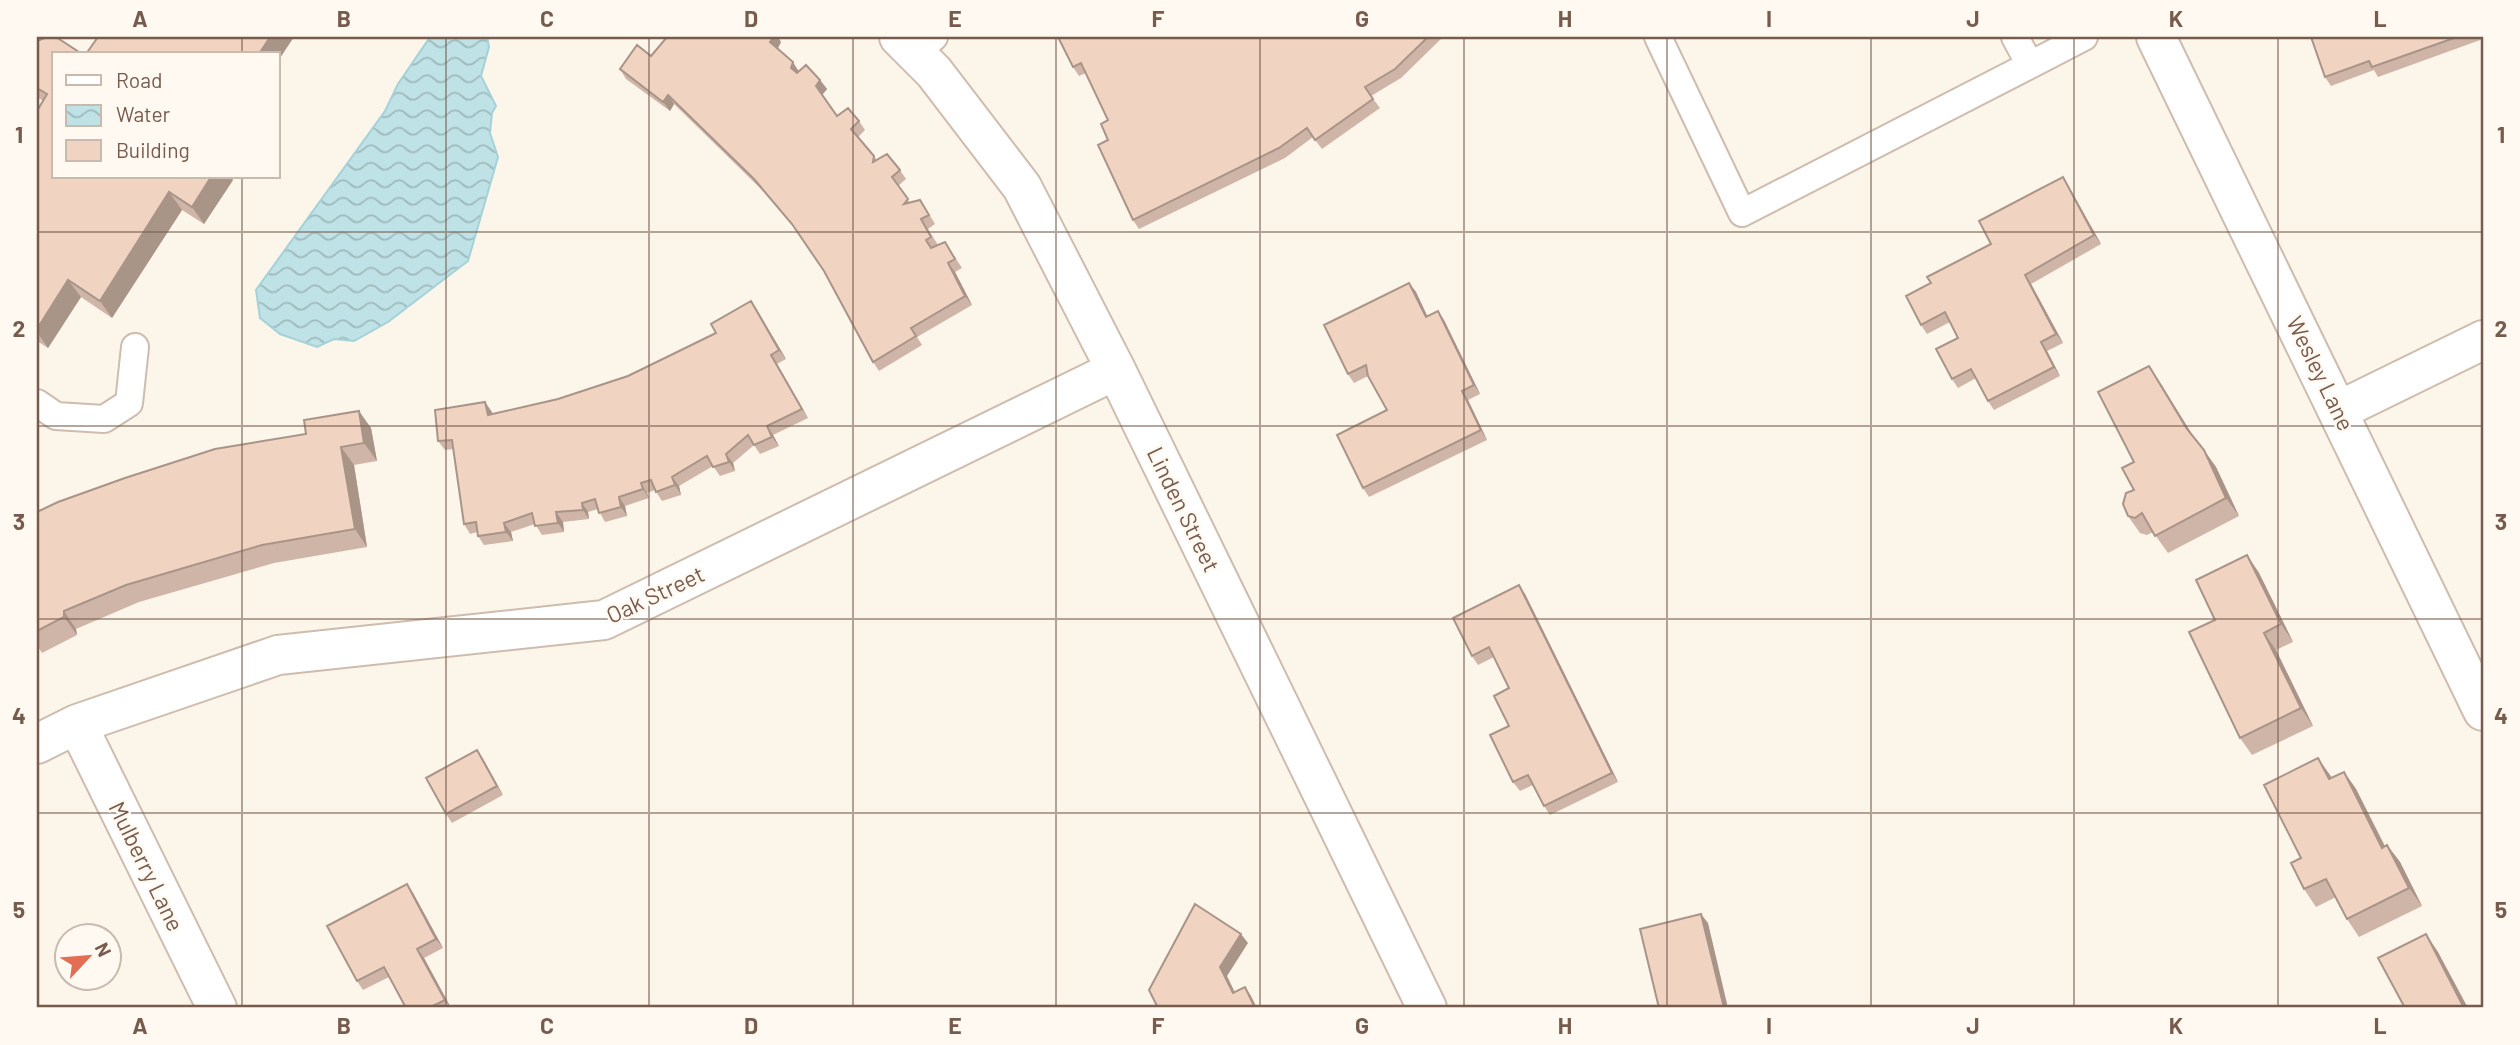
<svg xmlns="http://www.w3.org/2000/svg" width="2520" height="1045" viewBox="0 0 2520 1045" font-family="Barlow,sans-serif">
<style>
.water{fill:url(#water-waves);stroke:#a5d2d8;stroke-width:2}
.lines{fill:none;stroke-linecap:round;stroke-linejoin:round}
.service-casing{stroke:#cebcaf;stroke-width:30}
.minor-casing{stroke:#cebcaf;stroke-width:42}
.service{stroke:#fff;stroke-width:26}
.minor{stroke:#fff;stroke-width:38}
.wall{fill:#cfb5a7}
.shaded-wall{fill:#a99488}
.building{fill:#f1d3c2;stroke:#a99488;stroke-width:2}
.grid{fill:none;stroke:#775b4d;stroke-width:2;stroke-opacity:0.55}
.labels{text-anchor:middle;dominant-baseline:central;stroke-width:5;stroke-linejoin:round;paint-order:stroke}
.street-label{font-size:23px;fill:#775b4d;stroke:#fff9f1}
.neatline{fill:none;stroke:#775b4d;stroke-width:2.5}
.grid-label{font-size:23px;text-anchor:middle;font-weight:bold;fill:#775b4d}
</style>
<defs>
<pattern id="water-waves" width="16" height="10" patternUnits="userSpaceOnUse" patternTransform="scale(1.75)"><rect width="16" height="10" fill="#bee2e6"/><path d="M0 5q4-4 8 0t8 0" fill="none" stroke="#9fbabd"/></pattern>
</defs>
<rect width="100%" height="100%" fill="#fcf5ea"/>
<path class="water" d="M 430,37 L 487,37 L 489,47 L 481,76 L 496,106 L 492,113 L 490,133 L 498,157 L 468,261 L 388,322 L 354,341 L 334,339 L 317,347 L 280,334 L 260,318 L 256,290 L 385,111 L 398,84 Z"/>
<g class="lines">
<g class="service-casing">
<path id="service" d="M 1658,37 L 1742,213 L 2030,65 L 2015,37
M 915,53 L 934,37
M 2030,65 L 2084,37
M 37,403 L 56,416 L 104,419 L 129,403 L 135,347"/>
</g>
<g class="minor-casing">
<path id="minor" d="M 899,37 L 934,72 L 1022,187 L 1116,370 L 1427,1008
M 2156,37 L 2483,711
M 2340,410 L 2483,340
M 77,724 L 217,1008
M 37,744 L 77,724 L 278,655 L 604,620 L 1116,370"/>
</g>
<use href="#service" class="service"/>
<use href="#minor" class="minor"/>
</g>
<path class="wall" d="M 47,37 L 54,177 L 230,177 L 233,180 L 204,224 L 182,210 L 112,318 L 81,297 L 48,348 L 37,341 L 37,111 L 43,101 L 37,97 L 37,41 Z
M 1058,37 L 1443,37 L 1401,78 L 1371,96 L 1380,108 L 1322,149 L 1313,137 L 1285,158 L 1139,229 L 1133,220 L 1108,140 L 1108,120 L 1086,73 L 1079,76 L 1073,67 Z
M 2311,37 L 2483,37 L 2483,39 L 2378,77 L 2374,70 L 2331,86 L 2325,77 Z
M 781,42 L 778,49 L 799,71 L 820,80 L 827,89 L 822,95 L 837,116 L 859,121 L 865,130 L 858,137 L 877,160 L 900,170 L 906,179 L 898,186 L 910,203 L 926,209 L 935,224 L 928,229 L 938,245 L 945,242 L 962,268 L 955,272 L 972,305 L 917,337 L 922,345 L 879,371 L 873,362 L 824,271 L 798,232 L 760,188 L 674,104 L 670,111 L 626,79 L 620,69 L 651,56 Z
M 2069,187 L 2101,244 L 2031,284 L 2063,343 L 2047,351 L 2060,376 L 1994,410 L 1988,401 L 1976,378 L 1958,388 L 1952,379 L 1958,338 L 1950,322 L 1927,334 L 1921,325 L 1931,283 L 1991,244 Z
M 1409,283 L 1416,292 L 1427,316 L 1444,320 L 1480,394 L 1468,400 L 1487,440 L 1369,497 L 1363,488 L 1387,410 L 1368,376 L 1354,383 L 1348,374 Z
M 757,310 L 786,359 L 777,364 L 808,418 L 773,435 L 779,446 L 760,454 L 754,445 L 733,463 L 735,471 L 720,476 L 713,466 L 679,486 L 681,495 L 662,501 L 655,490 L 647,493 L 649,498 L 625,506 L 627,516 L 605,522 L 598,509 L 588,512 L 589,519 L 563,522 L 564,532 L 542,535 L 535,524 L 511,532 L 513,541 L 484,545 L 478,536 L 477,532 L 470,534 L 464,524 L 453,449 L 445,450 L 438,441 L 492,412 L 492,414 L 558,399 L 628,376 L 716,333 Z
M 2161,384 L 2193,437 L 2216,467 L 2239,516 L 2168,553 L 2153,532 L 2147,535 L 2140,533 L 2128,516 L 2134,490 L 2134,462 Z
M 371,428 L 377,461 L 354,465 L 367,547 L 274,563 L 139,602 L 76,629 L 77,635 L 42,653 L 37,645 L 37,512 Z
M 2247,555 L 2259,573 L 2293,642 L 2276,650 L 2313,726 L 2252,755 L 2240,738 L 2215,620 Z
M 1519,585 L 1525,594 L 1618,782 L 1550,815 L 1544,806 L 1533,785 L 1520,791 L 1513,782 L 1509,726 L 1509,688 L 1494,657 L 1478,665 L 1472,656 Z
M 477,750 L 483,759 L 503,795 L 452,823 L 446,814 Z
M 2344,772 L 2356,789 L 2385,846 L 2387,845 L 2400,862 L 2422,906 L 2359,937 L 2347,919 L 2336,897 L 2316,907 L 2304,889 L 2301,858 L 2330,775 L 2332,778 Z
M 407,884 L 413,893 L 443,948 L 424,958 L 451,1008 L 406,1008 L 389,977 L 363,990 L 357,981 Z"/>
<path class="shaded-wall" d="M 270,37 L 294,37 L 278,61 L 278,54 L 259,54 Z
M 773,37 L 778,37 L 781,42 L 776,51 L 770,42 Z
M 793,62 L 799,72 L 797,78 L 791,68 Z
M 820,80 L 827,89 L 822,95 L 816,86 Z
M 668,95 L 674,104 L 670,111 L 663,102 Z
M 211,177 L 230,177 L 233,180 L 204,224 L 192,207 Z
M 2063,177 L 2069,187 L 2101,244 L 2094,235 Z
M 169,192 L 182,210 L 112,318 L 100,301 Z
M 948,263 L 955,272 L 972,305 L 965,296 Z
M 2025,275 L 2031,284 L 2063,343 L 2056,334 Z
M 68,280 L 81,297 L 48,348 L 37,332 L 37,329 Z
M 1409,283 L 1416,292 L 1432,326 L 1426,317 Z
M 751,301 L 757,310 L 786,359 L 779,350 Z
M 1438,311 L 1444,320 L 1480,394 L 1474,385 Z
M 2041,342 L 2047,351 L 2060,376 L 2054,367 Z
M 771,355 L 777,364 L 808,418 L 802,409 Z
M 2149,366 L 2161,384 L 2200,447 L 2187,429 Z
M 1462,391 L 1468,400 L 1487,440 L 1481,430 Z
M 485,402 L 492,412 L 494,424 L 488,415 Z
M 359,411 L 371,428 L 377,461 L 364,443 Z
M 767,426 L 773,435 L 779,446 L 772,437 Z
M 341,447 L 354,465 L 367,547 L 355,529 Z
M 2204,450 L 2216,467 L 2239,516 L 2226,498 Z
M 726,454 L 733,463 L 735,471 L 729,462 Z
M 672,477 L 679,486 L 681,495 L 675,485 Z
M 641,483 L 647,493 L 649,498 L 643,489 Z
M 619,497 L 625,506 L 627,516 L 621,507 Z
M 582,503 L 588,512 L 589,519 L 583,510 Z
M 556,512 L 563,522 L 564,532 L 558,523 Z
M 504,523 L 511,532 L 513,541 L 506,532 Z
M 2247,555 L 2259,573 L 2293,642 L 2281,624 Z
M 1519,585 L 1525,594 L 1618,782 L 1612,773 Z
M 64,611 L 76,629 L 77,635 L 64,617 Z
M 2264,633 L 2276,650 L 2313,726 L 2301,708 Z
M 477,750 L 483,759 L 503,795 L 497,786 Z
M 2318,758 L 2330,775 L 2341,797 L 2329,779 Z
M 2344,772 L 2356,789 L 2394,865 L 2382,848 Z
M 2387,845 L 2400,862 L 2422,906 L 2409,888 Z
M 407,884 L 413,893 L 443,948 L 436,939 Z
M 1701,914 L 1708,923 L 1728,1008 L 1724,1008 Z
M 1241,934 L 1248,943 L 1227,976 L 1240,1003 L 1233,993 L 1220,967 Z
M 2426,934 L 2438,952 L 2468,1008 L 2464,1008 Z
M 417,949 L 424,958 L 451,1008 L 445,1000 Z
M 1245,987 L 1251,996 L 1257,1008 L 1255,1008 Z"/>
<path class="building" d="M 47,37 L 56,37 L 82,54 L 54,54 L 54,177 L 211,177 L 192,207 L 169,192 L 100,301 L 68,280 L 37,329 L 37,111 L 47,94 L 37,88 L 37,41 Z
M 98,37 L 270,37 L 259,54 L 86,54 Z
M 667,37 L 773,37 L 770,42 L 793,62 L 791,68 L 797,73 L 806,65 L 820,80 L 816,86 L 837,116 L 848,108 L 859,121 L 851,129 L 874,156 L 873,162 L 887,154 L 900,170 L 892,177 L 908,199 L 904,204 L 920,200 L 929,215 L 921,219 L 931,237 L 926,240 L 931,248 L 945,242 L 955,259 L 948,263 L 965,296 L 911,328 L 916,336 L 873,362 L 824,271 L 792,224 L 754,179 L 668,95 L 663,102 L 620,69 L 637,45 L 651,56 Z
M 1058,37 L 1428,37 L 1395,69 L 1365,87 L 1373,99 L 1315,140 L 1307,128 L 1279,148 L 1133,220 L 1098,145 L 1108,140 L 1101,124 L 1108,120 L 1081,63 L 1073,67 Z
M 2311,37 L 2457,37 L 2372,67 L 2369,61 L 2325,77 Z
M 2063,177 L 2094,235 L 2025,275 L 2056,334 L 2041,342 L 2054,367 L 1988,401 L 1971,369 L 1952,379 L 1936,349 L 1958,338 L 1945,312 L 1921,325 L 1906,296 L 1931,283 L 1927,277 L 1991,244 L 1979,221 Z
M 1409,283 L 1426,317 L 1438,311 L 1474,385 L 1462,391 L 1481,430 L 1363,488 L 1337,435 L 1387,410 L 1368,376 L 1366,365 L 1348,374 L 1324,325 Z
M 751,301 L 779,350 L 771,355 L 802,409 L 767,426 L 772,437 L 754,445 L 748,435 L 726,454 L 729,462 L 713,467 L 707,456 L 672,477 L 675,485 L 656,492 L 651,480 L 641,483 L 643,489 L 619,497 L 621,507 L 599,513 L 595,499 L 582,503 L 583,510 L 556,512 L 558,523 L 535,526 L 532,513 L 504,523 L 506,532 L 478,536 L 476,522 L 464,524 L 452,440 L 438,441 L 435,410 L 485,402 L 488,415 L 558,399 L 628,376 L 716,333 L 711,324 Z
M 2149,366 L 2187,429 L 2204,450 L 2226,498 L 2155,536 L 2142,513 L 2135,518 L 2128,516 L 2123,504 L 2126,493 L 2134,490 L 2122,468 L 2134,462 L 2098,392 Z
M 359,411 L 364,443 L 341,447 L 355,529 L 262,545 L 126,585 L 64,611 L 64,617 L 37,631 L 37,512 L 58,502 L 125,478 L 215,449 L 306,434 L 304,420 Z
M 2247,555 L 2281,624 L 2264,633 L 2301,708 L 2240,738 L 2189,632 L 2215,620 L 2196,580 Z
M 1519,585 L 1612,773 L 1544,806 L 1528,775 L 1513,782 L 1490,735 L 1509,726 L 1494,696 L 1509,688 L 1489,647 L 1472,656 L 1453,618 Z
M 477,750 L 497,786 L 446,814 L 426,778 Z
M 2318,758 L 2329,779 L 2344,772 L 2382,848 L 2387,845 L 2409,888 L 2347,919 L 2326,879 L 2304,889 L 2291,863 L 2301,858 L 2264,785 Z
M 407,884 L 436,939 L 417,949 L 445,1000 L 429,1008 L 406,1008 L 384,967 L 357,981 L 327,926 Z
M 1195,904 L 1241,934 L 1220,967 L 1233,993 L 1245,987 L 1255,1008 L 1158,1008 L 1149,990 Z
M 1701,914 L 1724,1008 L 1659,1008 L 1640,929 Z
M 2426,934 L 2464,1008 L 2405,1008 L 2378,958 Z"/>
<path class="grid" d="M 242,37 L 242,54M 446,37 L 446,1008M 649,37 L 649,1008M 853,37 L 853,1008M 1056,37 L 1056,1008M 1260,37 L 1260,1008M 1464,37 L 1464,1008M 1667,37 L 1667,1008M 1871,37 L 1871,1008M 2074,37 L 2074,1008M 2278,37 L 2278,1008M 242,177 L 242,1008M 37,232 L 2483,232M 37,426 L 2483,426M 37,619 L 2483,619M 37,813 L 2483,813"/>
<g class="labels">
<g class="street-label">
<text transform="translate(2321 373) rotate(64)">Wesley Lane</text>
<text transform="translate(1184 509) rotate(64)">Linden Street</text>
<text transform="translate(655 594) rotate(-25)">Oak Street</text>
<text transform="translate(147 866) rotate(64)">Mulberry Lane</text>
</g>
</g>
<rect width="2520" height="1045" fill="none" stroke="#fff9f1" stroke-width="77"/>
<rect x="52" y="52" width="228" height="126" fill="#fff9f1" stroke="#c9baaf" stroke-width="2"/>
<rect x="66" y="75" width="35" height="10" fill="#ffffff" stroke="#c9baaf" stroke-width="2"/>
<text x="116" y="88" font-size="21" fill="#775b4d">Road</text>
<rect x="66" y="105" width="35" height="21" fill="url(#water-waves)" stroke="#c9baaf" stroke-width="2"/>
<text x="116" y="122" font-size="21" fill="#775b4d">Water</text>
<rect x="66" y="140" width="35" height="21" fill="#f1d3c2" stroke="#c9baaf" stroke-width="2"/>
<text x="116" y="158" font-size="21" fill="#775b4d">Building</text>
<g transform="translate(88 957) rotate(64)"><circle r="33" fill="#fff9f1" stroke="#c9baaf" stroke-width="2"/>
<path d="M0-5L12 26L0 18L-12 26Z" fill="#e26e53"/>
<text y="-10" font-size="19" font-weight="bold" text-anchor="middle" fill="#775b4d">N</text>
</g>
<rect x="38" y="38" width="2444" height="968" class="neatline"/>
<g class="grid-label">
<text x="140" y="27">A</text>
<text x="344" y="27">B</text>
<text x="547" y="27">C</text>
<text x="751" y="27">D</text>
<text x="955" y="27">E</text>
<text x="1158" y="27">F</text>
<text x="1362" y="27">G</text>
<text x="1565" y="27">H</text>
<text x="1769" y="27">I</text>
<text x="1973" y="27">J</text>
<text x="2176" y="27">K</text>
<text x="2380" y="27">L</text>
<text x="19" y="143">1</text>
<text x="2501" y="143">1</text>
<text x="19" y="337">2</text>
<text x="2501" y="337">2</text>
<text x="19" y="530">3</text>
<text x="2501" y="530">3</text>
<text x="19" y="724">4</text>
<text x="2501" y="724">4</text>
<text x="19" y="918">5</text>
<text x="2501" y="918">5</text>
<text x="140" y="1034">A</text>
<text x="344" y="1034">B</text>
<text x="547" y="1034">C</text>
<text x="751" y="1034">D</text>
<text x="955" y="1034">E</text>
<text x="1158" y="1034">F</text>
<text x="1362" y="1034">G</text>
<text x="1565" y="1034">H</text>
<text x="1769" y="1034">I</text>
<text x="1973" y="1034">J</text>
<text x="2176" y="1034">K</text>
<text x="2380" y="1034">L</text>
</g>
</svg>
